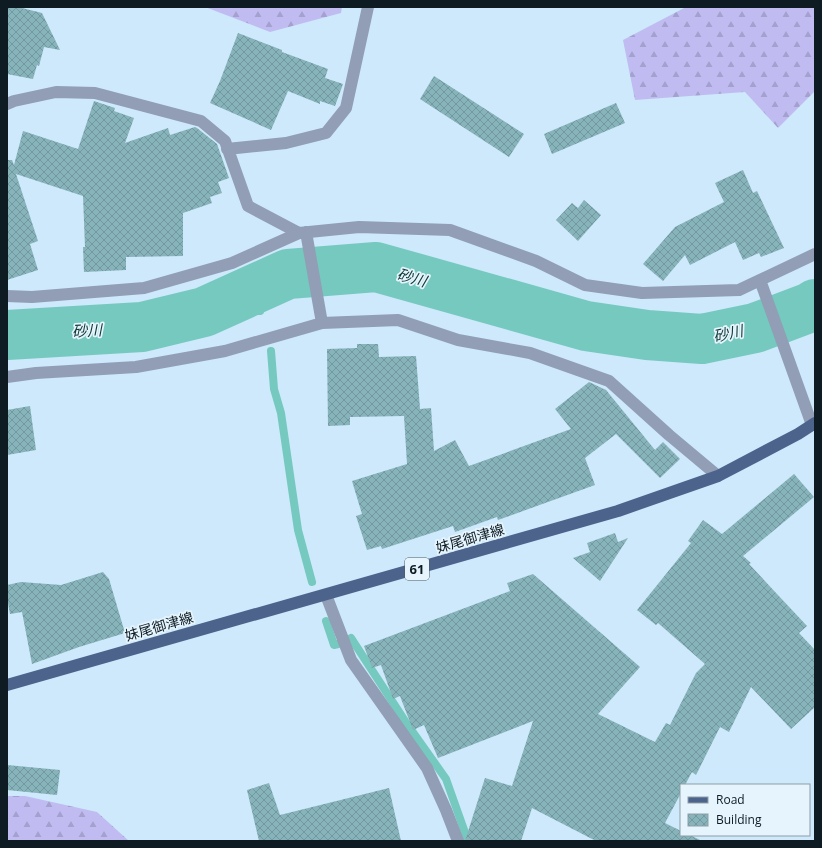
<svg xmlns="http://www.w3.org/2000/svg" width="822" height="848" viewBox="0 0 822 848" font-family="'Open Sans','Noto Sans JP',sans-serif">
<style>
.forest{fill:url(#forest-firs)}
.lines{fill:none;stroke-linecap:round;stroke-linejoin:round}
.stream{stroke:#75c9bf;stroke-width:8}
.river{stroke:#75c9bf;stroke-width:50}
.building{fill:url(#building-cross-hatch)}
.street{stroke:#919eb5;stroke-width:12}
.primary{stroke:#4c638c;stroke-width:12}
.labels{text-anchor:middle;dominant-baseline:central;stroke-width:3.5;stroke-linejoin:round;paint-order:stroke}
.shield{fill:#e6f4fd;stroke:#4f5c64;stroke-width:1}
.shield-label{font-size:13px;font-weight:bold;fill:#0e1b23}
.street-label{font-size:14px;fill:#0e1b23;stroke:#e6f4fd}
.water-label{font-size:15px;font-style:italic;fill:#0d3732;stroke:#e6f4fd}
</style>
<defs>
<pattern id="forest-firs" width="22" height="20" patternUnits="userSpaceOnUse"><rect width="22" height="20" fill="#c0bcf2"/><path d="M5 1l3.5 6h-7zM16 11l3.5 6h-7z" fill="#a4a1cf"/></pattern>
<pattern id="building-cross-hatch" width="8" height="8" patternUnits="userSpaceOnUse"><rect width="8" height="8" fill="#87b3bb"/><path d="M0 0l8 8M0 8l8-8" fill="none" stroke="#7399a0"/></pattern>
</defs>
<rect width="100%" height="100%" fill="#cde9fb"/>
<path class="forest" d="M 205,7 L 342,7 L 341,13 L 270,32 Z
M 686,7 L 815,7 L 815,91 L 778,128 L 745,92 L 635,100 L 623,40 Z
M 7,796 L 25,796 L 97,812 L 129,841 L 7,841 Z"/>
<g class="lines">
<path class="stream" d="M 255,289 L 260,311
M 271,351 L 274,389 L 281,413 L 298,530 L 312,582
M 326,621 L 334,645 L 338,644
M 349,639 L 351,638 L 405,721 L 446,779 L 468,841"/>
<path class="river" d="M 7,335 L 142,327 L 204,312 L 288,274 L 376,267 L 586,326 L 647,335 L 702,339 L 755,328 L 811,307 L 815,304"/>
</g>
<path class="building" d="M 7,7 L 18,7 L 42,13 L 60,50 L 44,47 L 39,66 L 37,65 L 33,79 L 7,74 Z
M 238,33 L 282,50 L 282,52 L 328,69 L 325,78 L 343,84 L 335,106 L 320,101 L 320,104 L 288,91 L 271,130 L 210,103 L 220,81 Z
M 434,76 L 524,134 L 509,157 L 420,99 Z
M 94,101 L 115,108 L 114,111 L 134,118 L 125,143 L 168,128 L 170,135 L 195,127 L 197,128 L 217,144 L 229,178 L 218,182 L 222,193 L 210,197 L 212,203 L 183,213 L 183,256 L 126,257 L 126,270 L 84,272 L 83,247 L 85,247 L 83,196 L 16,174 L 38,241 L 30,244 L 38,270 L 7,280 L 7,160 L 12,160 L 14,165 L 23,131 L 78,149 Z
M 616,103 L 625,123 L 552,154 L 544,134 Z
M 743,170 L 753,193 L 757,191 L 784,248 L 761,257 L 759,253 L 743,260 L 735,242 L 690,265 L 685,255 L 663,281 L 643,264 L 675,227 L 724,202 L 715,183 Z
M 584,200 L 601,215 L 578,241 L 556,220 L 572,203 L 578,208 Z
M 357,344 L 378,344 L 379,357 L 416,356 L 420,409 L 431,408 L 434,451 L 455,440 L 469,466 L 571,429 L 555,409 L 589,382 L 606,390 L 655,450 L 663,442 L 680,459 L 660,478 L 616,434 L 585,458 L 595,485 L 498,520 L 497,517 L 455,532 L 453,526 L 382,549 L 381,546 L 367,550 L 356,516 L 362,514 L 352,481 L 407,464 L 404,416 L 350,417 L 350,425 L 328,426 L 327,349 L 357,348 Z
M 30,406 L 36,450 L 7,455 L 7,410 Z
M 794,474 L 814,497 L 743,556 L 751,563 L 749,564 L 807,626 L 799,633 L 815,650 L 815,707 L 791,729 L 751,687 L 729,732 L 720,727 L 696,775 L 692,772 L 685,785 L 681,785 L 681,793 L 665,823 L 681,831 L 681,835 L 690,835 L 702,841 L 596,841 L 532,808 L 521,841 L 465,841 L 485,778 L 512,786 L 533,721 L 438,758 L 424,725 L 413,730 L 400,696 L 393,699 L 381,665 L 372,668 L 364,646 L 510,591 L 507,583 L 533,574 L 640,667 L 598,714 L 655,742 L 666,723 L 670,725 L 696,673 L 705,664 L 658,623 L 656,625 L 637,610 L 691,543 L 688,541 L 703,520 L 722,534 Z
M 615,533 L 618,542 L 628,538 L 600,581 L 573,558 L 590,552 L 587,543 Z
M 103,572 L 109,579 L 125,633 L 79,647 L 32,664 L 22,612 L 10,614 L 7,598 L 7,585 L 21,582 L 61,585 Z
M 7,765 L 60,770 L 57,795 L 7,790 Z
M 269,783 L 280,815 L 389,788 L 401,841 L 259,841 L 247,790 Z"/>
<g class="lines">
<path class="street" d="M 7,104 L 14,101 L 56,92 L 95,93 L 201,121 L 225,141 L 248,206 L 299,233
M 227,149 L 286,143 L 326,133 L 346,108 L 368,7
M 306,232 L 322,323
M 760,280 L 812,425
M 7,296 L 32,297 L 144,288 L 232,263 L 299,233 L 359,227 L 450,230 L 536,261 L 585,285 L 642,293 L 739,290 L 815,254
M 7,377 L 36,373 L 136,367 L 225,351 L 322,323 L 398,320 L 458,340 L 530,353 L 609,381 L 669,435 L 718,476
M 326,595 L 351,660 L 427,768 L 446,810 L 458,841"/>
<path class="primary" d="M 7,685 L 618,511 L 718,476 L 798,434 L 815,423"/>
</g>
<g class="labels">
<rect class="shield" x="405" y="558" width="24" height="22" rx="3"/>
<g class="shield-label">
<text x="417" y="569">61</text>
</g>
<g class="street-label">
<text transform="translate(470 538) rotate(-16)">妹尾御津線</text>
<text transform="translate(159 626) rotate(-16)">妹尾御津線</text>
</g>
<g class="water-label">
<text transform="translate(412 277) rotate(16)">砂川</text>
<text transform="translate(87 330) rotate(-3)">砂川</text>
<text transform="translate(728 333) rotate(-12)">砂川</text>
</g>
</g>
<rect width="822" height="848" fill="none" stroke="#0e1b23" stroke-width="16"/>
<rect x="680" y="784" width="130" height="52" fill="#e6f4fd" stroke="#909da6"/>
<rect x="688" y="797" width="20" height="6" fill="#4c638c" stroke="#909da6"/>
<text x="716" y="804" font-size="12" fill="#0e1b23">Road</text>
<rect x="688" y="814" width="20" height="12" fill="url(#building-cross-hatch)" stroke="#909da6"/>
<text x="716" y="824" font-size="12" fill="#0e1b23">Building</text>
</svg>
